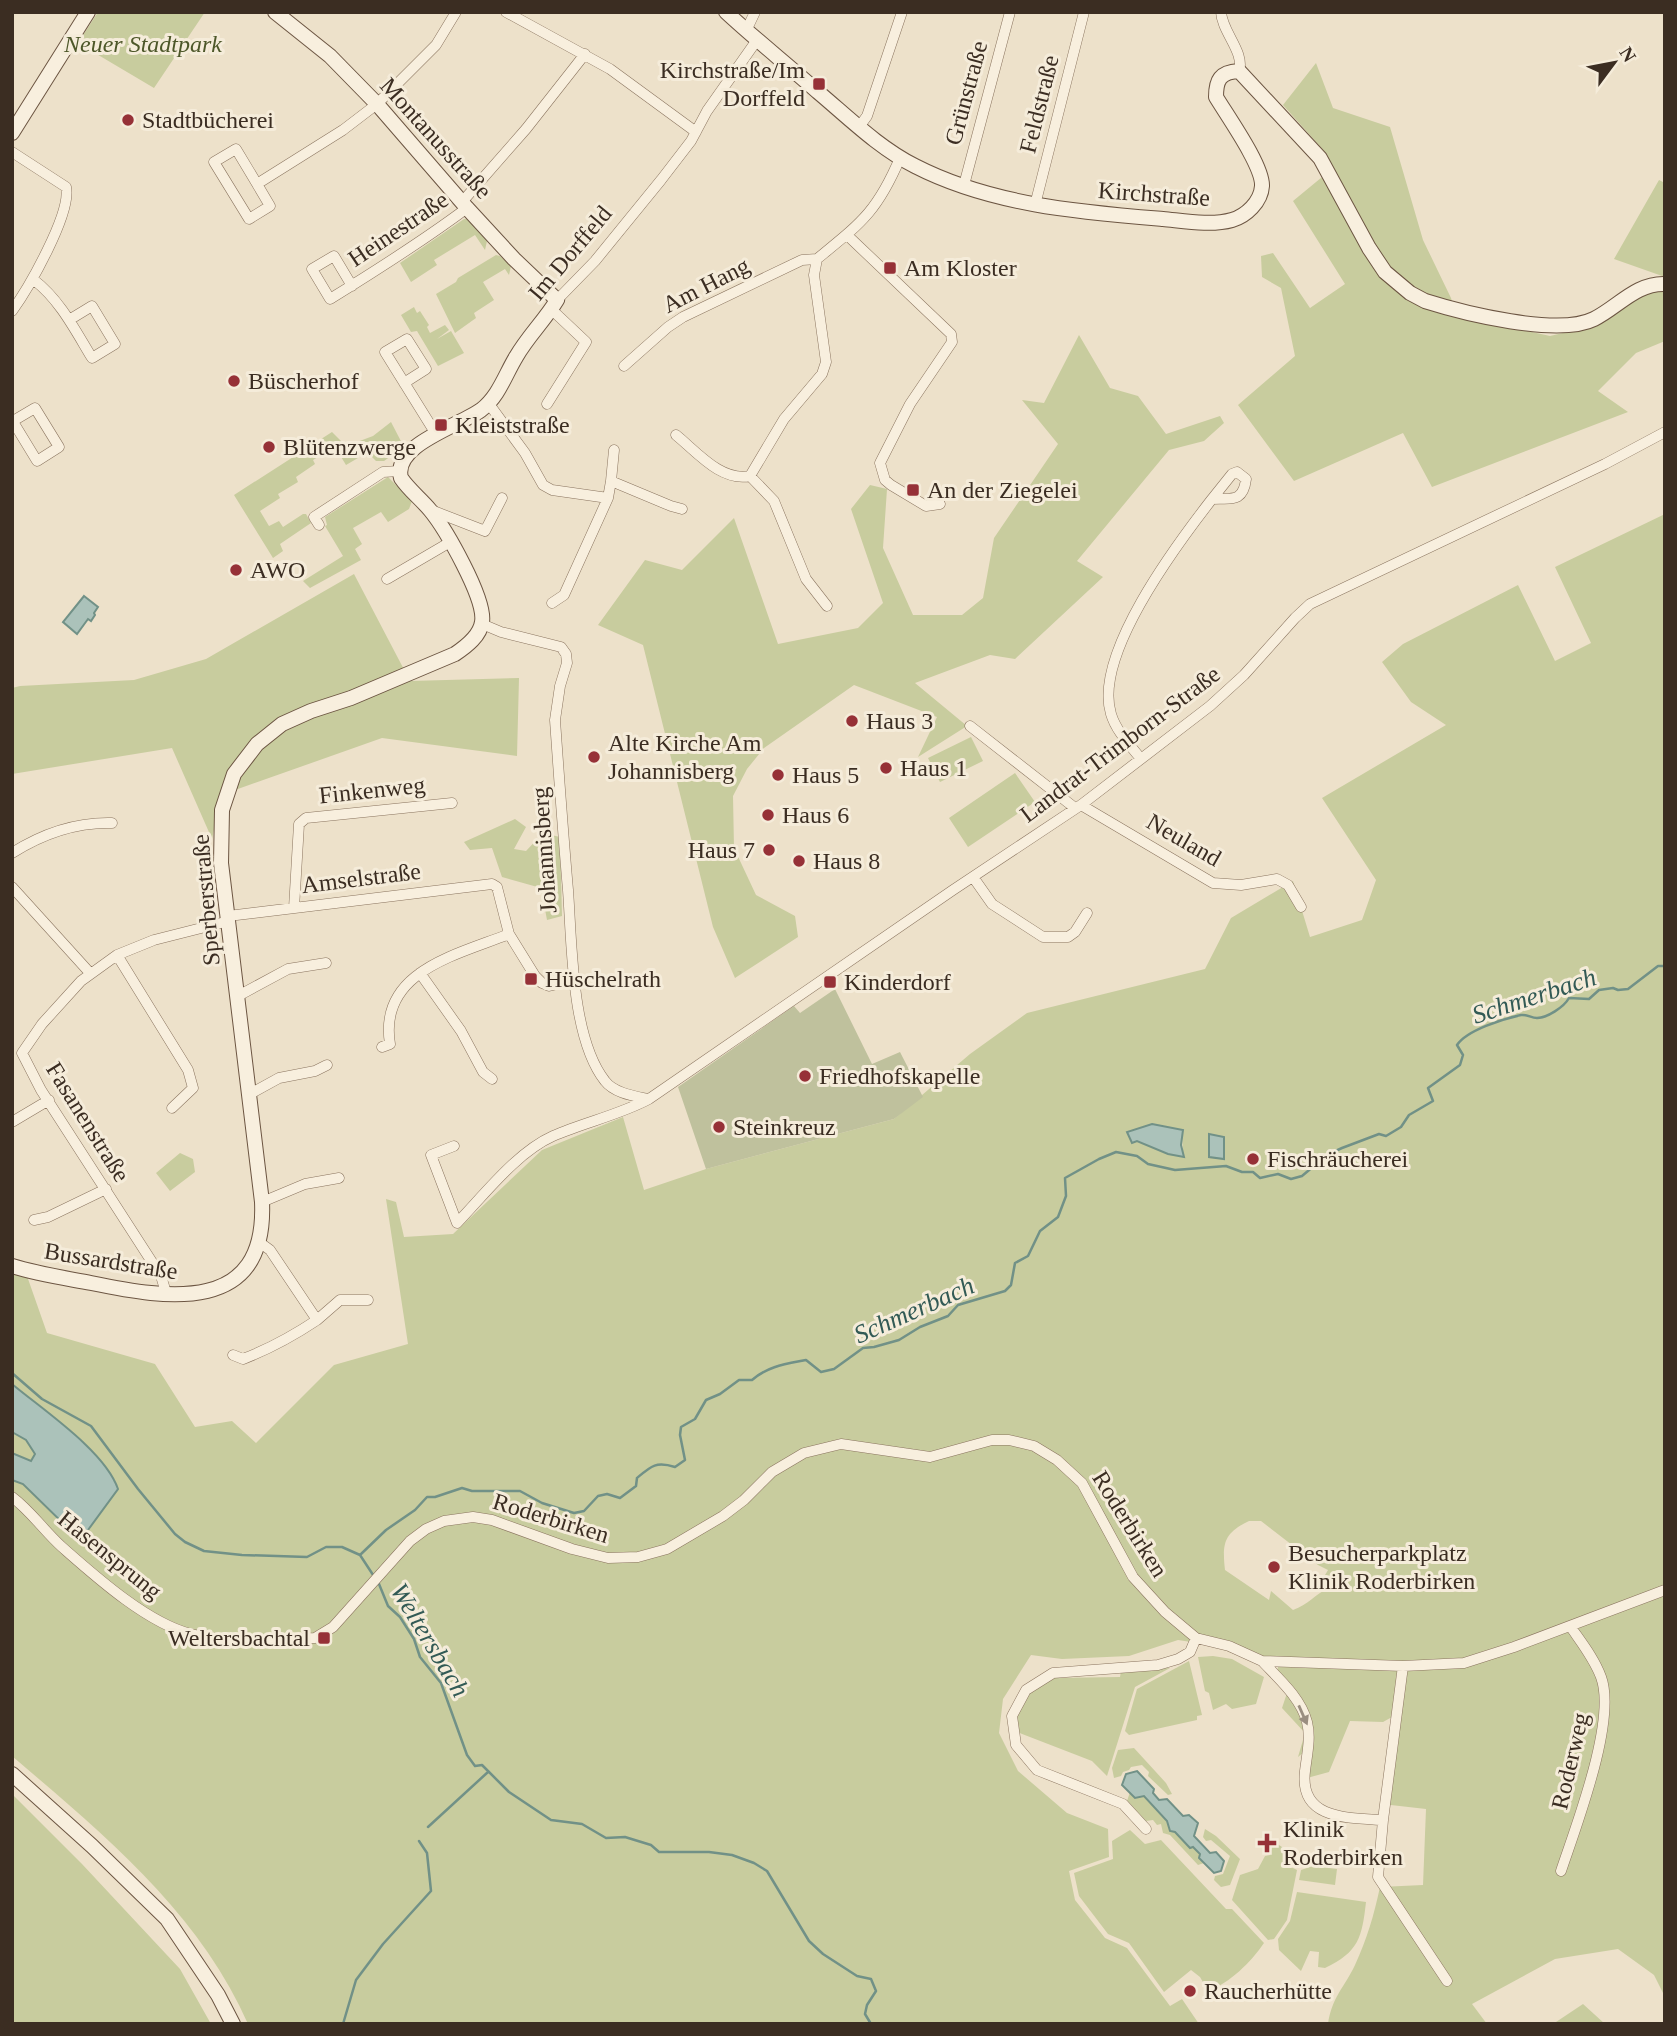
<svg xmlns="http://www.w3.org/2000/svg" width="1677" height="2036" viewBox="0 0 1677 2036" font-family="'Times New Roman',serif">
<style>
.green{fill:#c8cc9e;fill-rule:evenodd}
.cemetery{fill:#bfc19d}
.water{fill:#abc2ba;stroke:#719187;stroke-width:2}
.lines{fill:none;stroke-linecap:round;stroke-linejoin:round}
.stream{stroke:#719187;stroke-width:2.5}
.street-casing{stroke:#8a745f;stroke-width:11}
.secondary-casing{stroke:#6c5542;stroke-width:16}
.street{stroke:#f8efde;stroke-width:10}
.secondary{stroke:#f8efde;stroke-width:14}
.oneway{fill:#9a8e80}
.poi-dot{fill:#963137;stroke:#f5ecda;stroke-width:2.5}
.labels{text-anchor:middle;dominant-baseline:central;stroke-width:6;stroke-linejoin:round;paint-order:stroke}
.park-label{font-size:24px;font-style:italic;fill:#4d5729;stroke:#f5ecda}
.poi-label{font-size:24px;fill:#3b2d22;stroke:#f5ecda;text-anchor:start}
.street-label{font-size:24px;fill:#3b2d22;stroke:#f5ecda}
.water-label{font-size:26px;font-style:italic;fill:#325a55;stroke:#f5ecda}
</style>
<rect width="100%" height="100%" fill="#ede1ca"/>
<path class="green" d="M 98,12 L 205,12 L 154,88 L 78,43 Z
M 1316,63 L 1333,108 L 1390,127 L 1423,240 L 1451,298 L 1456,315 L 1550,336 L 1597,325 L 1645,291 L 1665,292 L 1665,341 L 1636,353 L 1598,391 L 1628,412 L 1432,487 L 1403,433 L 1294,481 L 1238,405 L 1295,356 L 1281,288 L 1262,277 L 1261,256 L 1273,253 L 1310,308 L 1345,284 L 1293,201 L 1333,168 L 1324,151 L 1283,105 Z
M 1659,180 L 1665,183 L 1665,277 L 1614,259 Z
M 464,219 L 467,219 L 487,241 L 485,250 L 475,235 L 434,260 L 437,265 L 411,282 L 400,263 Z
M 496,255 L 500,256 L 511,266 L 509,275 L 505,269 L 483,282 L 494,300 L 474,313 L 476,318 L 455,333 L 436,294 L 456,282 L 458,278 Z
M 414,307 L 417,313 L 420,311 L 429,325 L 427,327 L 430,333 L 445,325 L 449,330 L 437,339 L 451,331 L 464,353 L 438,366 L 417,331 L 411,332 L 401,315 Z
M 1079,335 L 1110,388 L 1138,396 L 1166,434 L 1220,416 L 1224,423 L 1204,441 L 1169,450 L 1077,561 L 1103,577 L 1015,659 L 990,655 L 915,683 L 967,726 L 918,757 L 937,717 L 854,685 L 764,748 L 747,769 L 733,796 L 734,848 L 756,895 L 795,916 L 798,937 L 735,978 L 713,927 L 643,645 L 598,625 L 645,560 L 682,570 L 734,518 L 778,644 L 858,628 L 883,603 L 851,509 L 870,485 L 887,489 L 883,548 L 913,615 L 962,615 L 983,598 L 994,538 L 1058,444 L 1022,400 L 1044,403 Z
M 391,422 L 404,447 L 384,461 L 376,461 L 357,442 L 373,436 Z
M 332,432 L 358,458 L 346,465 L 335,447 L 313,460 L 315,464 L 296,477 L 298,482 L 278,494 L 280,498 L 260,511 L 269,526 L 279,521 L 283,527 L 303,514 L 306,514 L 311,523 L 280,544 L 283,551 L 273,558 L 234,495 Z
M 388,477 L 412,501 L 409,509 L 388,522 L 381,512 L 353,528 L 362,544 L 355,549 L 361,560 L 310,588 L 303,581 L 343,556 L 325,526 L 327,525 L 325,517 Z
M 1665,514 L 1665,1997 L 1654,1975 L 1618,1949 L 1555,1959 L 1472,2004 L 1487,2024 L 1328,2024 C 1332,1997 1344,1988 1355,1965 C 1367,1939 1374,1915 1380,1887 L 1423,1885 L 1426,1809 L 1382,1804 L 1392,1717 L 1383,1722 L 1350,1721 L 1329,1772 L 1307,1778 L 1312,1730 L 1277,1672 L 1278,1667 L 1398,1669 L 1392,1716 L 1400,1669 L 1253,1661 L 1211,1645 L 1178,1640 L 1129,1656 L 1062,1659 L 1031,1655 L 1003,1699 L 999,1733 L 1018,1771 L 1067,1813 L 1108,1829 L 1109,1857 L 1069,1871 L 1075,1900 L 1105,1938 L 1127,1948 L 1170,2006 L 1182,1999 L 1199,2024 L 248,2024 C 199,1912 103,1834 12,1756 L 12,1480 L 23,1484 L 71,1531 L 86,1444 L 12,1384 L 12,1273 L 27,1276 L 47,1333 L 155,1364 L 195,1427 L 232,1421 L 256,1443 L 334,1365 L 408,1344 L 386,1199 L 396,1202 L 404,1237 L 453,1234 L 542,1150 L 623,1117 L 644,1190 L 706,1169 L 894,1119 L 970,1054 L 1027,1013 L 1205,969 L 1231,918 L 1293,881 L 1310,937 L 1362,920 L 1376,880 L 1322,798 L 1446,725 L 1411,702 L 1382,662 L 1403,644 L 1518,585 L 1555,661 L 1591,643 L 1555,567 ZM 1152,1124 L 1182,1130 L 1183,1157 L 1168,1154 L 1136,1141 ZM 1249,1521 L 1261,1521 L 1318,1565 L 1328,1570 L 1322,1580 L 1330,1580 L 1329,1588 C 1315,1594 1308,1605 1293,1610 L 1271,1591 L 1269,1600 L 1225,1570 C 1222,1543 1224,1533 1249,1521 Z
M 354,574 L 410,681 L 519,678 L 517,756 L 382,738 L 221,795 L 212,839 L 172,748 L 12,774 L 12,688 L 20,686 L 134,680 L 206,659 Z
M 971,737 L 983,761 L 940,782 L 928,758 Z
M 1015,773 L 1035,802 L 968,847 L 949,818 Z
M 515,819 L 526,827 L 514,849 L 526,851 L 543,833 L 560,837 L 562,916 L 547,920 L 541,888 L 502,877 L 492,848 L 470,850 L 464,842 Z
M 180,1153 L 193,1159 L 195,1172 L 170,1191 L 156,1173 Z
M 12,1432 L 26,1440 L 36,1454 L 31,1462 L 12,1453 Z
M 1213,1656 L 1232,1659 L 1264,1677 L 1256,1704 L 1232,1709 L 1226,1704 L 1213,1710 L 1209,1693 L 1205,1691 L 1198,1657 Z
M 1189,1661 L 1202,1715 L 1197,1716 L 1197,1720 L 1129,1735 L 1125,1731 L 1137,1689 Z
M 1170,1668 L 1135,1687 L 1107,1776 L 1092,1761 L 1017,1732 L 1016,1717 L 1020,1705 L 1033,1688 L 1054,1678 L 1120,1677 L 1121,1671 Z
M 1287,1693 C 1301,1712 1306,1728 1305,1751 L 1298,1757 L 1305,1733 L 1282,1708 Z
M 1134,1748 L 1166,1783 L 1172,1794 L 1168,1795 L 1148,1776 L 1149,1772 L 1142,1765 L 1131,1767 L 1129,1770 L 1123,1772 L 1121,1776 L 1114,1778 L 1112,1768 L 1118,1750 Z
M 1130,1792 L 1135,1798 L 1144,1796 L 1190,1848 L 1193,1847 L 1200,1854 L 1199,1858 L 1204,1863 L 1198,1865 L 1170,1835 L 1163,1833 L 1161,1824 L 1157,1825 L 1153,1820 L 1146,1821 L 1127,1801 Z
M 12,1794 L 82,1864 L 180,1969 L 211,2024 L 12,2024 Z
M 1205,1829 L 1216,1836 L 1240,1859 L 1230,1885 L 1221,1887 L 1214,1880 L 1215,1876 L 1223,1874 L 1230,1856 L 1211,1840 L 1206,1841 L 1203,1837 Z
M 1130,1830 L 1145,1844 L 1161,1840 L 1226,1909 L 1232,1909 L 1264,1943 C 1251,1962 1230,1983 1208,1991 L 1200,1977 L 1191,1970 L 1164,1992 L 1129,1943 L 1108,1934 L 1079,1896 L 1074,1873 L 1113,1859 L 1112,1841 Z
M 1273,1842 C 1286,1848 1289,1852 1289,1866 L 1297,1870 L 1287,1920 L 1274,1939 L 1268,1940 L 1232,1900 L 1240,1875 L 1258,1869 L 1265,1856 L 1270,1855 Z
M 1313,1866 L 1337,1869 L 1335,1885 L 1299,1880 L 1301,1870 Z
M 1297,1892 L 1366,1902 C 1362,1937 1359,1952 1325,1968 L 1318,1967 L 1319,1952 L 1310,1951 L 1301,1971 L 1279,1950 L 1278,1939 L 1290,1921 Z
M 1583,2004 L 1605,2024 L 1553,2024 Z"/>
<path class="cemetery" d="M 835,989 L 872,1064 L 900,1052 L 923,1097 L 894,1119 L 706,1169 L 678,1087 L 794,1006 L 800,1013 Z"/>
<path class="water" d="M 84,596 L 98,607 L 94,613 L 95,615 L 91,621 L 88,619 L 77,634 L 63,622 Z
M 1152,1124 L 1183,1130 L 1181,1145 L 1184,1157 L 1168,1154 L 1137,1141 L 1132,1143 L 1127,1132 Z
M 1209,1134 L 1224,1137 L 1224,1159 L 1209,1157 Z
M 12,1384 C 43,1410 105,1451 118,1489 L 88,1530 L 81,1533 L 71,1531 L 23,1484 L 12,1480 L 12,1453 L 31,1461 L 35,1454 L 26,1440 L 12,1432 Z
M 1137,1771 L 1154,1789 L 1153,1793 L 1159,1800 L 1167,1799 L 1183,1816 L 1189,1815 L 1198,1823 L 1194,1836 L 1210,1853 L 1216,1852 L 1224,1861 L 1221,1871 L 1214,1873 L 1199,1858 L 1200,1854 L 1193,1847 L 1190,1848 L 1175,1832 L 1170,1831 L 1167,1821 L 1144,1796 L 1135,1798 L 1122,1785 L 1126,1774 Z"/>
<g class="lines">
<path class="stream" d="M 12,1373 L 42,1399 L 91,1426 L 138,1489 L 175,1534 L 185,1542 L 204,1551 L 242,1555 L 307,1557 L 326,1547 L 342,1547 L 360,1555 L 379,1584 L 388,1606 L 400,1617 L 414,1639 L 420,1657 L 441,1683 L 467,1755 L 475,1766 L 482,1765 L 509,1792 L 551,1820 L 582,1824 L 606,1838 L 625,1837 L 651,1845 L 659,1852 L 709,1852 L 732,1855 L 754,1863 L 767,1871 L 809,1941 L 823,1954 L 857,1976 L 871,1979 L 876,1991 L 867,2005 L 865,2014 L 871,2024
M 360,1555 L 386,1530 L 415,1510 L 427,1497 L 435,1497 L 462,1488 L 472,1491 L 520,1491 L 542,1503 L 574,1513 L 584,1511 L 598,1496 L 607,1494 L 620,1498 L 636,1486 L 637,1478 C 651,1466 656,1461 675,1467 L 685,1460 L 680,1435 L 681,1427 L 695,1419 L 706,1400 L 720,1394 L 739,1380 L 752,1380 C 768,1366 786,1364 806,1360 L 821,1372 L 834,1369 L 863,1348 L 874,1347 L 899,1340 L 920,1327 L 948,1316 L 958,1305 L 1005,1291 L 1011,1285 L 1015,1263 L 1028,1256 L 1040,1231 L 1058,1217 L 1066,1196 L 1065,1178 L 1099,1159 L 1116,1152 L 1137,1156 L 1148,1164 L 1175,1170 L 1226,1166 L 1242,1172 L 1253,1172 L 1260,1178 L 1278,1174 L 1291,1179 L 1302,1176 L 1327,1155 L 1342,1148 L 1379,1134 L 1386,1136 L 1401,1127 L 1409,1115 L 1433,1101 L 1428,1088 L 1460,1065 L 1463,1055 L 1457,1045 C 1467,1030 1503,1019 1521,1015 C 1527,1014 1531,1018 1537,1018 C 1547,1018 1564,1007 1569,998 L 1589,999 L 1599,990 L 1613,988 L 1618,990 L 1628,989 L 1658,966 L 1665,966
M 428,1827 L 488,1772
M 343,2024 L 356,1980 L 383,1944 L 431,1891 L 427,1853 L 419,1841"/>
<g class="street-casing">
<path id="street" d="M 506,12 L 610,69 L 696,132
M 1221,12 C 1222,32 1245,52 1239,71
M 746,31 L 755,12
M 859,127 L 867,116 L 902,12
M 12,152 L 66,187 C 72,213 28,289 12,311
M 257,184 L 270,206 L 249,219 L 214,162 L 236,149 L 257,184 L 343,130 L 377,104 L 436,45 L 456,12
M 964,185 L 1010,12
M 462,202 L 526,129 L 585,54
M 1035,205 L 1084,12
M 847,235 L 951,334 L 952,342 L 910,404 L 880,463 L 885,480 L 891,485 L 926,506 L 940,504
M 34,280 C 60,300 75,330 92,358 L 115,344 L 92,306 L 69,320
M 352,286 L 334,256 L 312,269 L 330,299 C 377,270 423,241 467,208
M 557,300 L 595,261 L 661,180 L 691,141 L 707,111 L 757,40
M 624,366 L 668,327 L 683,317 L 802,260 L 817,259
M 404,383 L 426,369 L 407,339 L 385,352 L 436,434
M 489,404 L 525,453 L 543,485 L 552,490 L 608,498 L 611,481 L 671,506 L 682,509
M 547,404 L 586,342 L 551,309
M 12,420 L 37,461 L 59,447 L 35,408 L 13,421
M 676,435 C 697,452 721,482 750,476 L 784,419 L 822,374 L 826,362 L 814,275 L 817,259 C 861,223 877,212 900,158
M 750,476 L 774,501 L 806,579 L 827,606
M 611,481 L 614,450
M 431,510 L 485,531 L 502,498
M 319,525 L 314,517 L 383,472 L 399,471
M 387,579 L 452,541
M 552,603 L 564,595 L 608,498
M 482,624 L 501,632 L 561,647 L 566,654 L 567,663 L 560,686 L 555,720 C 559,777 563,833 568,890 C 572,943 571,1038 605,1081 C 614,1093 634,1096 648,1099
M 970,726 L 1075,808
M 1141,759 C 1130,745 1116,731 1111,714 C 1093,655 1177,544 1212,499 C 1228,497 1243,505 1246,479 L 1237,472 L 1232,474 L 1212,499
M 1081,805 L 1213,883 L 1241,885 L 1277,879 L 1288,885 L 1301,907
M 12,853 C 42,834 76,822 112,823
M 973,877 L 992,904 L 1043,937 L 1068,937 L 1075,932 L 1087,913
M 12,887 L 90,973
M 294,908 L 299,824 L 306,818 L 452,803
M 228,916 L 492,884 L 497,887 L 509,934 L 535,976 L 542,983 L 549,986 L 575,980
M 117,955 L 188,1070 L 193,1088 L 172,1108
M 420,973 L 461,1031 L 483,1072 L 492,1079
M 238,996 L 288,969 L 326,963
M 382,1047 L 390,1044 C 378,971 457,955 509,934
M 248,1095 L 279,1078 L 315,1071 L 327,1065
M 12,1122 L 49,1100
M 454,1146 L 431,1155 L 457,1223 C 484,1195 517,1152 553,1136 C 585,1122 619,1115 649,1099 L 953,890 L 1081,805 L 1210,706 L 1244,675 L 1295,618 L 1310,604 L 1605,464 L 1665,432
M 262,1202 L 305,1184 L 339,1178
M 34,1220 L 48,1217 L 106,1189
M 167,1296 L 161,1276 L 41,1090 L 22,1053 L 42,1024 L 81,981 L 117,955 L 154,940 L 229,921
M 317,1320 L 340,1300 L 368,1300
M 233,1355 L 243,1359 C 269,1349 293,1336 317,1320 L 270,1250 L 259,1242
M 12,1497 C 31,1511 44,1531 62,1547 C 95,1576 147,1623 191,1634 C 230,1644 275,1639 315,1638 L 333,1627 L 410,1541 L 426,1529 L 444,1521 L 473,1517 L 492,1520 L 572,1549 L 608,1558 L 638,1557 L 667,1549 L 723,1516 L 744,1500 L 772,1472 L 804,1453 L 841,1444 L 930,1457 L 992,1440 L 1009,1440 L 1034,1446 L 1057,1460 L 1082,1483 L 1133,1577 L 1165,1612 L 1196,1638 L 1229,1646 L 1262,1661 L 1403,1666 L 1464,1663 L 1514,1647 L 1665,1590
M 1262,1661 C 1278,1678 1301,1698 1307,1722 C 1311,1738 1307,1754 1305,1771 C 1299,1819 1346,1818 1383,1820
M 1403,1666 L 1383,1820 L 1378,1877 L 1447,1981
M 1146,1829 L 1123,1804 L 1037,1770 L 1016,1745 L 1012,1716 L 1026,1690 L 1053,1673 L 1158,1665 L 1178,1659 L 1190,1652 L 1196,1638
M 1561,1871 C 1576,1826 1617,1720 1601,1677 C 1594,1658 1581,1642 1570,1626"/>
</g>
<g class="secondary-casing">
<path id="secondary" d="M 726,12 C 756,40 788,65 818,92 C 849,118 879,148 915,166 C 991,205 1079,212 1163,219 C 1184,221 1211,226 1232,220 C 1246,216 1261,202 1262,186 C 1263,166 1228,117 1216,97 C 1216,80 1220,72 1239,71 L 1320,158 L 1369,248 L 1385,272 L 1410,293 L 1425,301 C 1463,313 1558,337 1594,319 C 1618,307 1636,283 1665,284
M 12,133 L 88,12
M 12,1266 C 38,1274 65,1278 91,1283 C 168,1299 267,1315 262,1202 L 221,863 L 222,810 L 234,774 L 257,744 L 282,724 L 311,711 L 351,698 L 455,654 C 467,646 480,636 482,622 C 486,599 445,528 430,510 C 421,499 409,490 401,478 C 392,445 459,426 481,410 C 499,396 505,375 516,357 C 528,336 545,320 557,300 L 514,259 L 467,208 L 377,104 L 330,56 L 275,12
M 12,1774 L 92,1846 L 167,1919 L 218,1995 L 233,2024"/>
</g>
<use href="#street" class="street"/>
<use href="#secondary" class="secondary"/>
</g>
<defs><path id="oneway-solid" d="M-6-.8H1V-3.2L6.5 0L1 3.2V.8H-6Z" transform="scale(1.75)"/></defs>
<use class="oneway" href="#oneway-solid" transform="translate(1303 1715) rotate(66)"/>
<g class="poi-dot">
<rect x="812" y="77" width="14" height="14" rx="3.5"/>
<circle cx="128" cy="120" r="7"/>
<rect x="883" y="261" width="14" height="14" rx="3.5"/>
<circle cx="234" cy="381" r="7"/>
<rect x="434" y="418" width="14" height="14" rx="3.5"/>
<circle cx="269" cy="447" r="7"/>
<rect x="906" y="483" width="14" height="14" rx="3.5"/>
<circle cx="236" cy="570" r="7"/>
<circle cx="852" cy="721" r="7"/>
<circle cx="594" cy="757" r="7"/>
<circle cx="886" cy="768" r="7"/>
<circle cx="778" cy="775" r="7"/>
<circle cx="768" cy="815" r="7"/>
<circle cx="769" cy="850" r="7"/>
<circle cx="799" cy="861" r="7"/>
<rect x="524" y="972" width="14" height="14" rx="3.5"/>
<rect x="823" y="975" width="14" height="14" rx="3.5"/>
<circle cx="805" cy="1076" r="7"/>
<circle cx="719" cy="1127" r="7"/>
<circle cx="1253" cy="1159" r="7"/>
<circle cx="1274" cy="1567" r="7"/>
<rect x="317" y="1631" width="14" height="14" rx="3.5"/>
<path d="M1263.5 1832.5h7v7h7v7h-7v7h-7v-7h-7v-7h7z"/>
<circle cx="1190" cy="1991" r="7"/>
</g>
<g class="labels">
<g class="park-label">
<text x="143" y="44">Neuer Stadtpark</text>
</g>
<g class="poi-label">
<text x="805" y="70" text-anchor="end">Kirchstraße/Im<tspan x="805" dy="28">Dorffeld</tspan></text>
<text x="142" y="120">Stadtbücherei</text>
<text x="904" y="268">Am Kloster</text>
<text x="248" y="381">Büscherhof</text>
<text x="455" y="425">Kleiststraße</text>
<text x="283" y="447">Blütenzwerge</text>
<text x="927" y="490">An der Ziegelei</text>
<text x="250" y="570">AWO</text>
<text x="866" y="721">Haus 3</text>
<text x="608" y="743">Alte Kirche Am<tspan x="608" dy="28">Johannisberg</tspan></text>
<text x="900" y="768">Haus 1</text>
<text x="792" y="775">Haus 5</text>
<text x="782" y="815">Haus 6</text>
<text x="755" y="850" text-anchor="end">Haus 7</text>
<text x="813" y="861">Haus 8</text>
<text x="545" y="979">Hüschelrath</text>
<text x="844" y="982">Kinderdorf</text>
<text x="819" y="1076">Friedhofskapelle</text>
<text x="733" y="1127">Steinkreuz</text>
<text x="1267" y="1159">Fischräucherei</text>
<text x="1288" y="1553">Besucherparkplatz<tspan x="1288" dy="28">Klinik Roderbirken</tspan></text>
<text x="310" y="1638" text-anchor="end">Weltersbachtal</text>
<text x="1283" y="1829">Klinik<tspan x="1283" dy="28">Roderbirken</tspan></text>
<text x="1204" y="1991">Raucherhütte</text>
</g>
<g class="street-label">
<text transform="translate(966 93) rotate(-75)">Grünstraße</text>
<text transform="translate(1039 104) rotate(-76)">Feldstraße</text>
<text transform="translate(436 138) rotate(48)">Montanusstraße</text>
<text transform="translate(1154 194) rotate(4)">Kirchstraße</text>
<text transform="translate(398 229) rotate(-34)">Heinestraße</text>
<text transform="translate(570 253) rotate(-50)">Im Dorffeld</text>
<text transform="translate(706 285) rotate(-27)">Am Hang</text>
<text transform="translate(1120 744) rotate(-37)">Landrat-Trimborn-Straße</text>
<text transform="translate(372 790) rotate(-6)">Finkenweg</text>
<text transform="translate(1184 840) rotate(30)">Neuland</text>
<text transform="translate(544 850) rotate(-94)">Johannisberg</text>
<text transform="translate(361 878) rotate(-7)">Amselstraße</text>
<text transform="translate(206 900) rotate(-95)">Sperberstraße</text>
<text transform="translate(88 1122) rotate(58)">Fasanenstraße</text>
<text transform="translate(111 1261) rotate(9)">Bussardstraße</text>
<text transform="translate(551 1518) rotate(17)">Roderbirken</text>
<text transform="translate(1130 1524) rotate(58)">Roderbirken</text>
<text transform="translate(110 1555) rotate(39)">Hasensprung</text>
<text transform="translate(1570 1761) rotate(-77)">Roderweg</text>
</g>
<g class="water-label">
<text transform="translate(1534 996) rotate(-18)">Schmerbach</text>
<text transform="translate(914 1310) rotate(-24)">Schmerbach</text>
<text transform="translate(430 1640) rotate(59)">Weltersbach</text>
</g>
</g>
<rect width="1677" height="2036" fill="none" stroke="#3b2d22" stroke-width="28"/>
<g transform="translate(1614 63) rotate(58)" stroke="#f5ecda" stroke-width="5" paint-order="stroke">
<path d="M0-5L12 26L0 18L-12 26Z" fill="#3b2d22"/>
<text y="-10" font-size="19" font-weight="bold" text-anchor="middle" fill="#3b2d22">N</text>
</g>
</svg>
